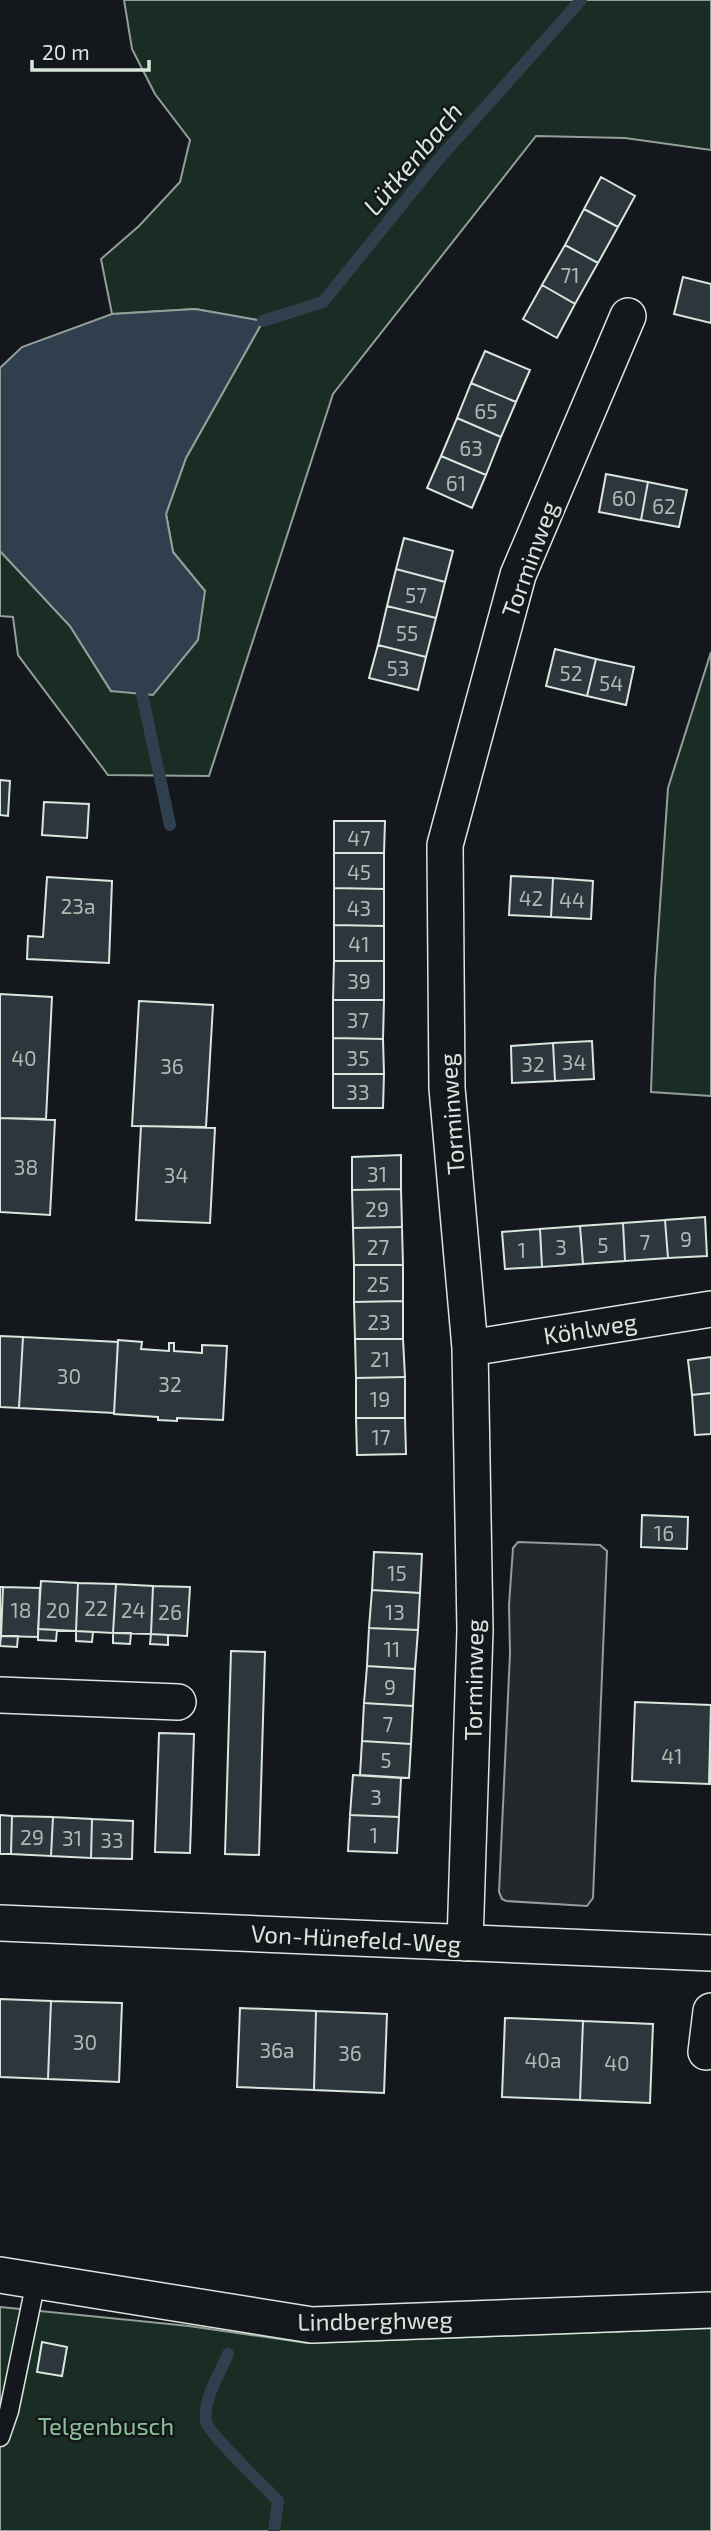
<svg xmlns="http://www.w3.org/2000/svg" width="711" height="2531" viewBox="0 0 711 2531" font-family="'Exo 2',sans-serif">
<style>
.green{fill:#1a2d24;stroke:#939e99;stroke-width:2}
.parking{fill:#24282b;stroke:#939e99;stroke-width:2}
.water{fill:#2f3f4d;stroke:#939e99;stroke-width:2}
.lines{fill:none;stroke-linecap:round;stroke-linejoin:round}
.stream{stroke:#2f3f4d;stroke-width:12}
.building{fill:#2c363c;stroke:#d8e6dc;stroke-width:2}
.lane-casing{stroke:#d8e6dc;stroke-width:21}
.street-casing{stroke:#d8e6dc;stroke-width:38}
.lane{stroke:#14181c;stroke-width:18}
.street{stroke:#14181c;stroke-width:35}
.labels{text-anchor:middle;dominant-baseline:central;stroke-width:5;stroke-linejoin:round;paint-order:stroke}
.number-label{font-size:21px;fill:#adbab4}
.street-label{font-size:24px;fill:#d8e6dc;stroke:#14181c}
.park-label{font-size:24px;fill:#8ac095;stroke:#14181c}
.water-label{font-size:26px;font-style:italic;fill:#d8e6dc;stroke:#14181c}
</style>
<rect width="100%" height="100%" fill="#14181c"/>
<path class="green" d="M 124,0 L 711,0 L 711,150 L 625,138 L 536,136 L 333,394 L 209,776 L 108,775 L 18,655 L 13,617 L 0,616 L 0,551 L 70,626 L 111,691 L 205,591 L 173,552 L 166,514 L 186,458 L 263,321 L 195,309 L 112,314 L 101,259 L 139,226 L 180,182 L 190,140 L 155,94 L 132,49 Z
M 711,652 L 711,1096 L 651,1092 L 655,979 L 668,788 Z
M 0,2307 L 189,2326 L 307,2343 L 711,2328 L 711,2531 L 0,2531 Z"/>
<path class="parking" d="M 518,1542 L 600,1545 L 607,1551 L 593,1898 L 587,1906 L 506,1901 L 502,1899 L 499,1892 L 510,1653 L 509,1605 L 513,1548 Z"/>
<path class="water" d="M 195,309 L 263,321 L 186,458 L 166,514 L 173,552 L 205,591 L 198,640 L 153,695 L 111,691 L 70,626 L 0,551 L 0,368 L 22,347 L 112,314 Z"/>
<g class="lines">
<path class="stream" d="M 263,321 L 323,302 L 438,160 L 581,0
M 142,694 L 170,825
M 228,2354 C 220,2373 203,2399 206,2421 C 207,2432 266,2488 278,2501 L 274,2531"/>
</g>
<path class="building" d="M 601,177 L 635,196 L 618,227 L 584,209 Z
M 584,209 L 618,227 L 598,263 L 565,245 Z
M 565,245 L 598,263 L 575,304 L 542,285 Z
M 683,277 L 711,284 L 711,323 L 674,314 Z
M 542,285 L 575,304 L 557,338 L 523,319 Z
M 485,351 L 530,370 L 516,402 L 471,383 Z
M 471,383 L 516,402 L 501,437 L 457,418 Z
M 457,418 L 501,437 L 486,475 L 441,456 Z
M 441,456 L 486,475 L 472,508 L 427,488 Z
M 606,474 L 648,482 L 641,520 L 599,512 Z
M 648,482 L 687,490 L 679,527 L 641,520 Z
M 404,538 L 453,551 L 445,582 L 396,569 Z
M 396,569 L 445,582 L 436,618 L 387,606 Z
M 387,606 L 436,618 L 426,657 L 378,645 Z
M 378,645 L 426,657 L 418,690 L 369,678 Z
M 555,649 L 596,659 L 587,696 L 546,686 Z
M 596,659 L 634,667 L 626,705 L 587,696 Z
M 0,780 L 10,781 L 8,816 L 0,815 Z
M 44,802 L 89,804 L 87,838 L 42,835 Z
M 334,821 L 385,821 L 384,853 L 334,853 Z
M 334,853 L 384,853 L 384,889 L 334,888 Z
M 511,876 L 553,878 L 551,917 L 509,915 Z
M 47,877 L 112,881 L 109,963 L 27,959 L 28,936 L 43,937 Z
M 553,878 L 593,881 L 591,919 L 551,917 Z
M 334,888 L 384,889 L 384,926 L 334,925 Z
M 334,925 L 384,926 L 384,961 L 334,961 Z
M 334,961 L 384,961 L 384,1000 L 333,1000 Z
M 0,994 L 52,997 L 46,1119 L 0,1118 Z
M 333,1000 L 384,1000 L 383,1039 L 333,1038 Z
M 139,1001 L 213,1005 L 206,1127 L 132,1126 Z
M 333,1038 L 383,1039 L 384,1074 L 333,1074 Z
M 592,1041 L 594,1079 L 555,1081 L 553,1043 Z
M 553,1043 L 555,1081 L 512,1083 L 511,1046 Z
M 333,1074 L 384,1074 L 383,1108 L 333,1108 Z
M 0,1118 L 55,1120 L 50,1215 L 0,1212 Z
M 141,1126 L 215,1128 L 210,1223 L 136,1220 Z
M 401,1155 L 401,1189 L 352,1190 L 352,1157 Z
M 401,1189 L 402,1227 L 353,1228 L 352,1190 Z
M 705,1217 L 707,1256 L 668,1258 L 665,1220 Z
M 665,1220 L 668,1258 L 625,1261 L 623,1223 Z
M 623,1223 L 625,1261 L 583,1264 L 580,1226 Z
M 580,1226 L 583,1264 L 542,1267 L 540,1229 Z
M 402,1227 L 403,1265 L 354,1265 L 353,1228 Z
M 540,1229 L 542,1267 L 505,1269 L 502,1232 Z
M 354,1265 L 403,1265 L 403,1301 L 354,1302 Z
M 403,1301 L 403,1339 L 355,1339 L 354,1302 Z
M 0,1336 L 23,1337 L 19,1408 L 0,1407 Z
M 23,1337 L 118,1342 L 114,1413 L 19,1408 Z
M 355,1339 L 403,1339 L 405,1377 L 356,1378 Z
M 118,1340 L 142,1342 L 141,1349 L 169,1351 L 169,1343 L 174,1343 L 174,1351 L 202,1353 L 202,1345 L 227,1346 L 223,1420 L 177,1418 L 177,1421 L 158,1420 L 158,1417 L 114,1414 Z
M 711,1357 L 711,1393 L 692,1395 L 688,1360 Z
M 405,1377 L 405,1418 L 356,1418 L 356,1378 Z
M 711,1393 L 711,1434 L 695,1435 L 692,1395 Z
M 356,1418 L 405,1418 L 406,1454 L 357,1455 Z
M 642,1515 L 688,1517 L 687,1549 L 641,1547 Z
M 374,1552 L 422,1554 L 420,1593 L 372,1590 Z
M 41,1581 L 78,1583 L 76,1631 L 38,1629 Z
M 78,1583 L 116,1584 L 113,1633 L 76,1631 Z
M 116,1584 L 153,1586 L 151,1634 L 113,1633 Z
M 153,1586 L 190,1587 L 187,1636 L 151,1634 Z
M 0,1587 L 3,1587 L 1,1636 L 0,1636 Z
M 3,1587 L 40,1588 L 38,1637 L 1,1636 Z
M 372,1590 L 420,1593 L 418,1630 L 369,1628 Z
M 369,1628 L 418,1630 L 415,1669 L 367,1666 Z
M 38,1629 L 57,1630 L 56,1641 L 38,1640 Z
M 76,1631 L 93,1632 L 92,1642 L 76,1641 Z
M 113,1633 L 131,1633 L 130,1644 L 113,1643 Z
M 151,1634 L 168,1635 L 168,1645 L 150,1644 Z
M 1,1636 L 18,1636 L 17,1647 L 0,1646 Z
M 231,1651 L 265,1652 L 259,1855 L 225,1854 Z
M 367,1666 L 415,1669 L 413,1706 L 364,1703 Z
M 635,1702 L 711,1705 L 709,1784 L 632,1781 Z
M 364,1703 L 413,1706 L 411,1744 L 362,1741 Z
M 711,1730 L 711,1784 L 709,1784 Z
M 159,1733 L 194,1734 L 190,1853 L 155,1852 Z
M 362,1741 L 411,1744 L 409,1778 L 360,1775 Z
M 353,1775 L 401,1778 L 399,1817 L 350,1815 Z
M 0,1815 L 12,1816 L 11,1854 L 0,1854 Z
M 350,1815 L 399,1817 L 397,1853 L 348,1851 Z
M 12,1816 L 53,1817 L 51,1856 L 11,1854 Z
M 53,1817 L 92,1819 L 91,1858 L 51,1856 Z
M 92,1819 L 133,1821 L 132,1859 L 91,1858 Z
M 0,1999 L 51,2001 L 48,2079 L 0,2077 Z
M 51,2001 L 122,2003 L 119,2082 L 48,2079 Z
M 240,2008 L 316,2011 L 314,2090 L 237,2087 Z
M 316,2011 L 387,2014 L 384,2093 L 314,2090 Z
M 505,2018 L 583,2021 L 580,2100 L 502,2097 Z
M 583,2021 L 653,2024 L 650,2103 L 580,2100 Z
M 42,2342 L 67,2347 L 62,2376 L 37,2372 Z"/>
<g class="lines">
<g class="lane-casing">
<path id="lane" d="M 0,2437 L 9,2411 L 36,2281"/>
</g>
<g class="street-casing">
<path id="street" d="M 470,1348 L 711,1309
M 0,1695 L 178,1702
M 0,1923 L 711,1953
M 465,1943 L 475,1630 L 470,1348 L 447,1088 L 445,845 L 518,575 L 628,316
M 706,2052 L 711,2011
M 0,2275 L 312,2325 L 711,2310"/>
</g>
<use href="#lane" class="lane"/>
<use href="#street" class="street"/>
</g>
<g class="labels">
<g class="number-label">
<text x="570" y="274">71</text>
<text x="486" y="410">65</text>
<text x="471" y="447">63</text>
<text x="456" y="482">61</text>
<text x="624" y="497">60</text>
<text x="664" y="505">62</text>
<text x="416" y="594">57</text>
<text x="407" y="632">55</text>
<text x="398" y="667">53</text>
<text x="571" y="672">52</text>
<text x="611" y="682">54</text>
<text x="359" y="837">47</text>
<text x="359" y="871">45</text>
<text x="531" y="897">42</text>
<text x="572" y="899">44</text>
<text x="78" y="905">23a</text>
<text x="359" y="907">43</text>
<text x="359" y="943">41</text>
<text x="359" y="980">39</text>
<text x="358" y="1019">37</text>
<text x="24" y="1057">40</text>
<text x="358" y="1057">35</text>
<text x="574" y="1061">34</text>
<text x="533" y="1063">32</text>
<text x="172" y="1065">36</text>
<text x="358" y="1091">33</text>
<text x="26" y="1166">38</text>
<text x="377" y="1173">31</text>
<text x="176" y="1174">34</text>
<text x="377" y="1208">29</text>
<text x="686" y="1238">9</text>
<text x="645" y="1241">7</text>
<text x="603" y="1244">5</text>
<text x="378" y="1246">27</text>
<text x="561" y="1246">3</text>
<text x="522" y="1249">1</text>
<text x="378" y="1283">25</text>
<text x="379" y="1321">23</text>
<text x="380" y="1358">21</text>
<text x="69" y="1375">30</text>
<text x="170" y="1383">32</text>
<text x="380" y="1398">19</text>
<text x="381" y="1436">17</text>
<text x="664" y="1532">16</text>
<text x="397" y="1572">15</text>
<text x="96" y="1607">22</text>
<text x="21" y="1609">18</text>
<text x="58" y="1609">20</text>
<text x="133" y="1609">24</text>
<text x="170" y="1611">26</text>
<text x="395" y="1611">13</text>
<text x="392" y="1648">11</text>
<text x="390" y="1686">9</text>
<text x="388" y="1723">7</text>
<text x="672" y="1755">41</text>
<text x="386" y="1759">5</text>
<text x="376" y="1796">3</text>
<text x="374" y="1834">1</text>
<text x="32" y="1836">29</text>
<text x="72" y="1837">31</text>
<text x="112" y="1839">33</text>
<text x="85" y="2041">30</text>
<text x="277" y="2049">36a</text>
<text x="350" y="2052">36</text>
<text x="543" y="2059">40a</text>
<text x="617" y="2062">40</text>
</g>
<g class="street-label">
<text transform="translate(529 559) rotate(-70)">Torminweg</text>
<text transform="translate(451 1114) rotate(-94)">Torminweg</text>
<text transform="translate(590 1328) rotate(-9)">Köhlweg</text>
<text transform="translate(473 1680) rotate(-89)">Torminweg</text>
<text transform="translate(356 1938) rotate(3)">Von-Hünefeld-Weg</text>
<text transform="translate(375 2320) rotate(-1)">Lindberghweg</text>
</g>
<g class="park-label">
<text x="106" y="2425">Telgenbusch</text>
</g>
<g class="water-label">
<text transform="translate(412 158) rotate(-50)">Lütkenbach</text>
</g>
</g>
<path d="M32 60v10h117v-10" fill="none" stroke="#d8e6dc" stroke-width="3.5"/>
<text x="42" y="60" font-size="21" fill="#d8e6dc" stroke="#14181c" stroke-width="5" paint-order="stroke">20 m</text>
</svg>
